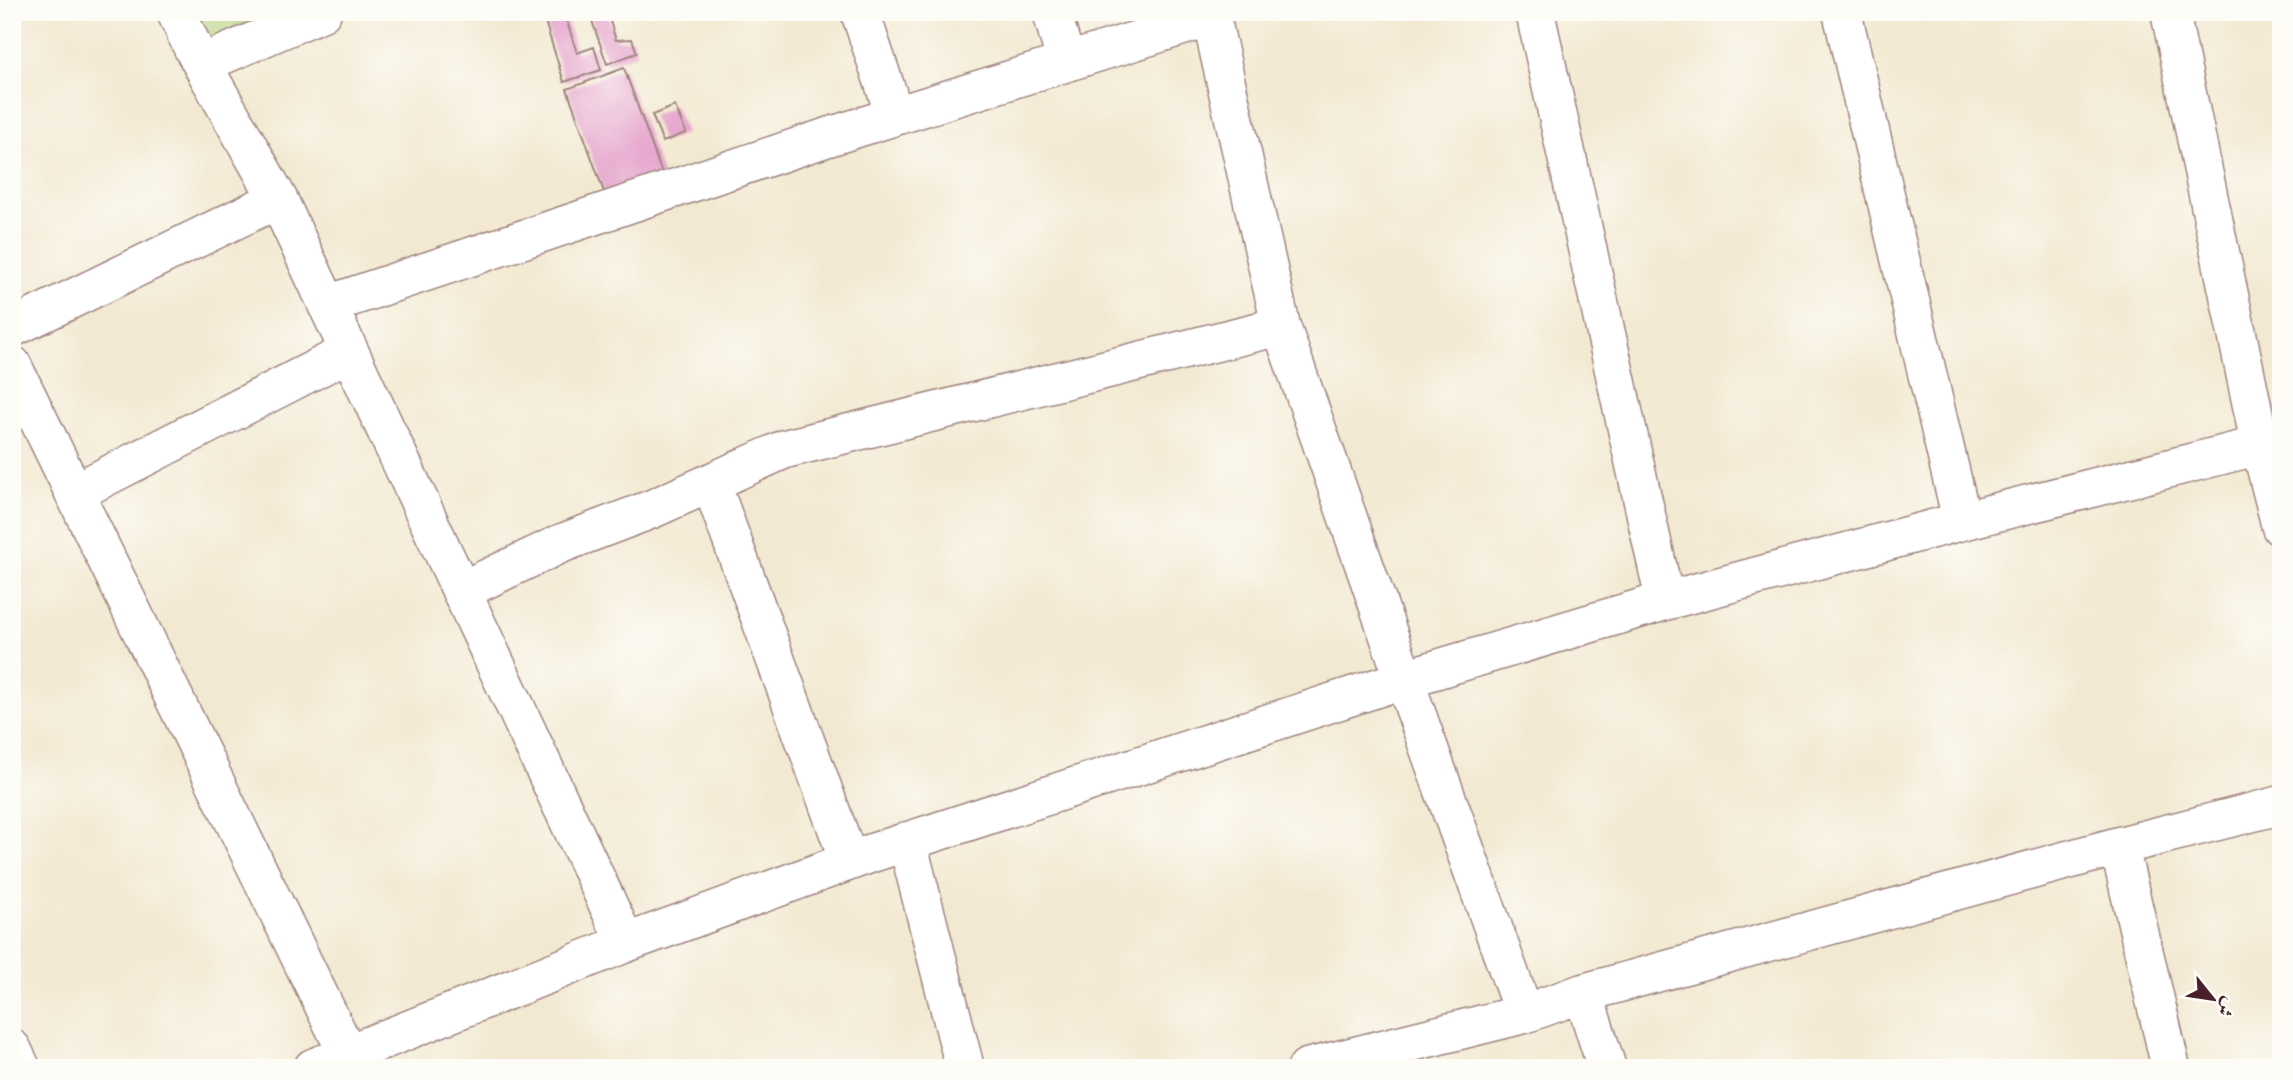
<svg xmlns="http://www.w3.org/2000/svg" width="2293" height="1080" viewBox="0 0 2293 1080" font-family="'Gentium Book Plus',Amiri,serif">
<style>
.green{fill:#aecb71;stroke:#7c754e;stroke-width:2}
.building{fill:#e5a3cc}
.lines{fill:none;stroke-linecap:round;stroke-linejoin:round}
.minor-casing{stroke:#9e847e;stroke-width:41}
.minor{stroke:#fff;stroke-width:38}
</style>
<rect width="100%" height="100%" fill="#fdfcf7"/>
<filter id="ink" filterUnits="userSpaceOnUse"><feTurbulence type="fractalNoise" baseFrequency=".0143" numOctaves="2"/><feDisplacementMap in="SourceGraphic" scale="14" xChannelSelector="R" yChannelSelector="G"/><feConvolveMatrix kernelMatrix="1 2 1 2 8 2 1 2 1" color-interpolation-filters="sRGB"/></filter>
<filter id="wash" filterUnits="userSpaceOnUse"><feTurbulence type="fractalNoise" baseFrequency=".00686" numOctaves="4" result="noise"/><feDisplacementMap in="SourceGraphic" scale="28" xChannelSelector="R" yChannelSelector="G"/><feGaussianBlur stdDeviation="1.57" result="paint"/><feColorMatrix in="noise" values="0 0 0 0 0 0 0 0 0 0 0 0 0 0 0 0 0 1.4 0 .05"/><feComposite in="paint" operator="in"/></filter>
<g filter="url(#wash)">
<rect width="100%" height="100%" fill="#f3e9d2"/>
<path class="green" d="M 191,12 L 291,12 L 205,43 Z"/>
<g id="blocks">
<path class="building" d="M 542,12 L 564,12 L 577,53 L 594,47 L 601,70 L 564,82 Z
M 589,12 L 607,12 L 616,40 L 632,39 L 637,53 L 607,64 Z
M 624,68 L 665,182 L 608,203 L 567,89 Z
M 675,106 L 686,133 L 663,142 L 652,115 Z"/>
</g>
</g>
<g filter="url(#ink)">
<use href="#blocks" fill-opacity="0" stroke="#9e847e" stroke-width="2"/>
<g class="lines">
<g class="minor-casing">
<path id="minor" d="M 176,12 L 194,50 L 278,199 L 626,943
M 860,12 L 895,116
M 1052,12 L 1066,62
M 1210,12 L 1281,326 L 1404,679 L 1524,1014
M 1535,12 L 1665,601
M 1842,12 L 1962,521
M 2170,12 L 2260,444 L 2281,527
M 202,64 L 322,12
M 327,305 L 825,138 L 1211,17
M 12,328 L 278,199
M 12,365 L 348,1055
M 711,483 L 849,861
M 74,493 L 349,352
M 461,591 L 560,544 L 652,509 L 785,449 L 1281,326
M 907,841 L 965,1068
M 2119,846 L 2171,1068
M 1583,993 L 1607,1068
M 12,1049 L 21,1068
M 313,1068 L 626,943 L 872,853 L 1404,679 L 1665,601 L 1962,521 L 2281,440
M 1307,1068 L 1524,1014 L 1583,993 L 2119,846 L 2281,805"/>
</g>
<use href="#minor" class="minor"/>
</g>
</g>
<rect width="2293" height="1080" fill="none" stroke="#fdfcf7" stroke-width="42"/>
<g transform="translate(2213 999) rotate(120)" stroke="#fdfcf7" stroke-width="5" paint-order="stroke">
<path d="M0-5L12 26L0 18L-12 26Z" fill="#4a1f2b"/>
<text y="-10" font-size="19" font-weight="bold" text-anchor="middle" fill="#4a1f2b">ش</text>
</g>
</svg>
